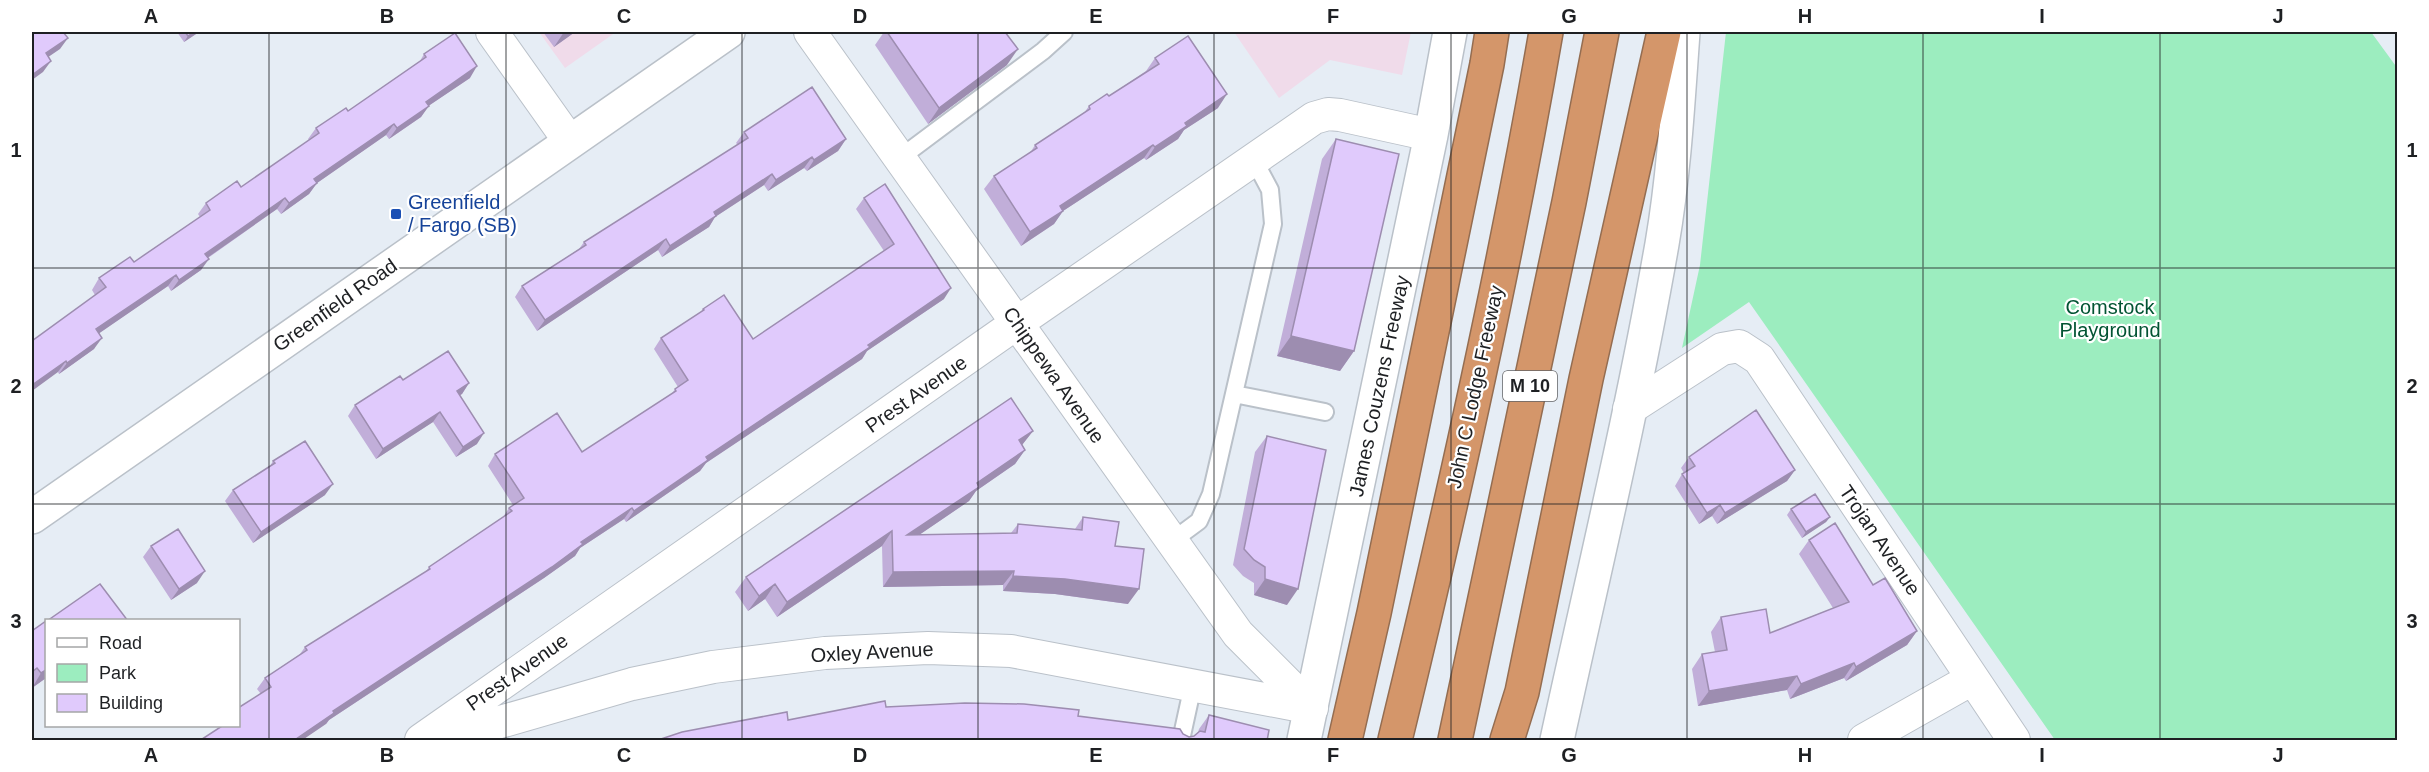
<svg xmlns="http://www.w3.org/2000/svg" width="2429" height="772" viewBox="0 0 2429 772" font-family="Arial,sans-serif">
<style>
.commercial{fill:#f0dbea}
.green{fill:#9cedbf}
.lines{fill:none;stroke-linecap:round;stroke-linejoin:round}
.lane-casing{stroke:#bac1c9;stroke-width:20}
.street-casing{stroke:#bac1c9;stroke-width:34}
.secondary-casing{stroke:#bac1c9;stroke-width:36}
.highway-casing{stroke:#946d51;stroke-width:36}
.lane{stroke:#fff;stroke-width:16}
.street{stroke:#fff;stroke-width:32}
.secondary{stroke:#fff;stroke-width:33}
.highway{stroke:#d4966a;stroke-width:33}
.wall{fill:#c1aed9}
.shaded-wall{fill:#9d8db0}
.building{fill:#e0cafc;stroke:#9d8db0;stroke-width:1.5}
.grid{fill:none;stroke:#1e2023;stroke-width:1.5;stroke-opacity:0.55}
.transit-dot{fill:#1a4fb4;stroke:#fff;stroke-width:2}
.labels{text-anchor:middle;dominant-baseline:central;stroke-width:4.5;stroke-linejoin:round;paint-order:stroke}
.shield{fill:#fff;stroke:#626365;stroke-width:1.5}
.shield-label{font-size:18px;font-weight:bold;fill:#1e2023}
.transit-label{font-size:20px;fill:#164399;stroke:#fff;text-anchor:start}
.street-label{font-size:20px;fill:#1e2023;stroke:#fff}
.park-label{font-size:20px;fill:#025433;stroke:#fff}
.neatline{fill:none;stroke:#1e2023;stroke-width:2}
.grid-label{font-size:20px;text-anchor:middle;font-weight:bold;fill:#1e2023}
</style>
<rect width="100%" height="100%" fill="#e6edf5"/>
<path class="commercial" d="M 539,32 L 616,32 L 565,68 Z
M 1234,32 L 1411,32 L 1402,75 L 1330,60 L 1279,98 Z"/>
<path class="green" d="M 1726,32 L 2371,32 L 2398,69 L 2397,740 L 2055,740 L 1749,302 L 1682,348 L 1700,265 Z"/>
<g class="lines">
<g class="lane-casing">
<path id="lane" d="M 900,158 L 1043,51 L 1064,32
M 1234,394 L 1325,412
M 1172,541 L 1199,521 L 1211,494 L 1273,224 L 1270,190 L 1254,160
M 1181,740 L 1193,685"/>
</g>
<g class="street-casing">
<path id="street" d="M 492,32 L 570,142
M 810,32 L 1238,634 L 1312,708
M 1629,409 L 1722,349 L 1739,346 L 1759,359 L 2014,740
M 421,740 L 1017,323 L 1314,118 L 1328,114 L 1340,115 L 1431,135
M 438,740 L 632,684 L 713,667 L 825,653 L 928,648 L 1011,651 L 1312,708
M 1864,740 L 1972,679"/>
</g>
<g class="secondary-casing">
<path id="secondary" d="M 32,517 L 728,32
M 1304,740 L 1431,135 L 1450,32
M 1557,740 C 1593,575 1633,410 1662,244 C 1674,174 1678,102 1683,32"/>
</g>
<g class="highway-casing">
<path id="highway" d="M 1345,740 L 1374,613 L 1487,64 L 1492,32
M 1395,740 C 1452,506 1505,269 1546,32
M 1455,740 L 1569,202 L 1602,32
M 1507,740 L 1522,692 L 1586,379 L 1664,32"/>
</g>
<use href="#lane" class="lane"/>
<use href="#street" class="street"/>
<use href="#secondary" class="secondary"/>
<use href="#highway" class="highway"/>
</g>
<path class="wall" d="M 177,32 L 199,32 L 184,42 Z
M 543,32 L 575,32 L 554,47 Z
M 884,32 L 1005,32 L 1007,65 L 928,124 L 875,45 Z
M 424,54 L 470,78 L 428,106 L 421,117 L 389,139 L 386,135 L 317,183 L 309,194 L 281,214 L 277,209 L 208,258 L 201,270 L 171,291 L 168,286 L 99,333 L 94,349 L 59,374 L 58,372 L 95,295 L 92,290 L 99,278 L 134,262 L 200,217 L 198,214 L 206,203 L 241,187 L 309,140 L 308,139 L 316,128 L 348,111 L 420,61 Z
M 1155,58 L 1218,108 L 1184,130 L 1178,139 L 1146,160 L 1144,158 L 1063,211 L 1054,224 L 1021,246 L 984,189 L 994,176 L 1030,153 L 1035,145 L 1084,113 L 1089,106 L 1109,96 L 1146,71 Z
M 744,132 L 846,139 L 838,151 L 807,171 L 804,168 L 768,191 L 764,185 L 715,217 L 709,227 L 662,257 L 658,250 L 537,331 L 515,297 L 522,286 L 579,249 L 584,242 L 738,145 L 736,143 Z
M 1336,139 L 1354,351 L 1340,371 L 1277,356 L 1322,159 Z
M 864,198 L 944,299 L 867,351 L 862,359 L 706,463 L 700,471 L 626,522 L 624,519 L 580,548 L 575,556 L 544,578 L 329,720 L 326,724 L 221,726 L 238,726 L 261,694 L 257,689 L 265,678 L 300,654 L 305,647 L 425,573 L 429,567 L 503,517 L 509,508 L 513,505 L 488,466 L 495,454 L 582,452 L 671,395 L 675,389 L 678,387 L 654,349 L 661,338 L 700,313 L 703,309 L 753,339 L 884,251 L 856,209 Z
M 403,380 L 469,383 L 462,394 L 459,395 L 477,444 L 456,457 L 433,422 L 376,459 L 348,416 L 355,405 Z
M 1033,431 L 1022,445 L 1025,450 L 1015,464 L 976,491 L 969,501 L 919,535 L 1011,533 L 1018,524 L 1075,529 L 1083,517 L 1115,546 L 1128,604 L 1055,594 L 1003,591 L 1003,585 L 883,587 L 882,546 L 777,617 L 765,599 L 748,611 L 735,592 L 746,577 Z
M 1267,436 L 1287,605 L 1254,595 L 1254,583 L 1243,576 L 1233,565 L 1255,452 Z
M 1689,457 L 1795,470 L 1787,481 L 1717,524 L 1712,516 L 1699,524 L 1675,486 L 1682,474 L 1684,473 L 1681,468 Z
M 273,461 L 325,495 L 253,543 L 225,501 L 233,490 L 270,466 Z
M 1791,509 L 1830,517 L 1826,522 L 1802,538 L 1787,515 Z
M 1809,540 L 1873,585 L 1917,631 L 1907,645 L 1846,681 L 1844,678 L 1790,699 L 1787,690 L 1698,706 L 1692,669 L 1702,654 L 1715,652 L 1711,632 L 1721,617 L 1770,633 L 1833,608 L 1799,554 Z
M 151,546 L 197,583 L 171,600 L 143,557 Z
M 46,621 L 46,678 L 32,688 L 32,631 Z
M 886,707 L 1078,716 L 1183,734 L 1189,737 L 1194,736 L 1198,732 L 1199,729 L 1209,715 L 1267,741 L 788,720 Z"/>
<path class="shaded-wall" d="M 195,32 L 199,32 L 184,42 L 188,36 Z
M 564,32 L 575,32 L 554,47 Z
M 68,38 L 60,49 L 38,64 L 46,53 Z
M 1018,49 L 1007,65 L 928,124 L 939,108 Z
M 51,61 L 43,72 L 32,80 L 32,75 Z
M 477,66 L 470,78 L 418,113 L 426,102 Z
M 1227,94 L 1218,108 L 1184,130 L 1178,139 L 1146,160 L 1155,147 L 1185,123 Z
M 429,106 L 421,117 L 389,139 L 397,128 Z
M 394,124 L 386,135 L 307,190 L 314,179 Z
M 846,139 L 838,151 L 807,171 L 814,160 Z
M 1153,145 L 1144,158 L 1063,211 L 1054,224 L 1021,246 L 1030,232 L 1060,206 Z
M 812,157 L 804,168 L 768,191 L 776,180 Z
M 772,174 L 764,185 L 715,217 L 709,227 L 662,257 L 670,246 L 714,212 Z
M 317,183 L 309,194 L 281,214 L 289,203 Z
M 285,198 L 277,209 L 197,265 L 205,254 Z
M 666,239 L 658,250 L 537,331 L 545,320 Z
M 209,259 L 201,270 L 171,291 L 179,280 Z
M 176,275 L 168,286 L 88,341 L 96,329 Z
M 951,288 L 944,299 L 867,351 L 862,359 L 706,463 L 700,471 L 626,522 L 634,511 L 706,457 Z
M 1291,336 L 1354,351 L 1340,371 L 1277,356 Z
M 102,338 L 94,349 L 59,374 L 67,363 Z
M 66,361 L 58,372 L 32,391 L 32,385 Z
M 469,383 L 462,394 L 449,402 L 457,391 Z
M 440,412 L 433,422 L 376,459 L 383,449 Z
M 1033,431 L 1022,445 L 1019,440 Z
M 484,433 L 477,444 L 456,457 L 463,447 Z
M 1025,450 L 1015,464 L 976,491 L 969,501 L 897,550 L 907,535 L 977,483 Z
M 1795,470 L 1787,481 L 1717,524 L 1725,513 Z
M 333,484 L 325,495 L 253,543 L 261,532 Z
M 1720,505 L 1712,516 L 1699,524 L 1707,513 Z
M 632,508 L 624,519 L 580,548 L 575,556 L 544,578 L 329,720 L 326,724 L 301,741 L 292,741 L 333,711 L 581,542 Z
M 1830,517 L 1826,522 L 1802,538 L 1806,532 Z
M 892,531 L 882,546 L 777,617 L 787,602 Z
M 205,571 L 197,583 L 171,600 L 179,589 Z
M 1014,571 L 1003,585 L 883,587 L 893,572 Z
M 1013,576 L 1065,579 L 1139,589 L 1128,604 L 1055,594 L 1003,591 Z
M 1265,579 L 1298,589 L 1287,605 L 1254,595 Z
M 775,584 L 765,599 L 748,611 L 759,596 Z
M 1917,631 L 1907,645 L 1846,681 L 1856,667 Z
M 1854,663 L 1844,678 L 1790,699 L 1801,684 Z
M 46,670 L 46,678 L 32,688 L 41,673 Z
M 1797,676 L 1787,690 L 1698,706 L 1709,691 Z"/>
<path class="building" d="M 32,32 L 63,32 L 68,38 L 46,53 L 51,61 L 32,75 Z
M 185,32 L 195,32 L 188,36 Z
M 887,32 L 1005,32 L 1018,49 L 939,108 Z
M 455,33 L 477,66 L 426,102 L 429,106 L 397,128 L 394,124 L 314,179 L 317,183 L 289,203 L 285,198 L 205,254 L 209,259 L 179,280 L 176,275 L 96,329 L 102,338 L 67,363 L 66,361 L 32,385 L 32,341 L 106,287 L 99,278 L 130,257 L 134,262 L 210,210 L 206,203 L 237,181 L 241,187 L 319,133 L 316,128 L 346,108 L 348,111 L 426,57 L 424,54 Z
M 1188,36 L 1227,94 L 1185,123 L 1187,126 L 1155,147 L 1153,145 L 1060,206 L 1063,211 L 1030,232 L 994,176 L 1037,148 L 1035,145 L 1090,109 L 1089,106 L 1107,94 L 1109,96 L 1159,64 L 1155,58 Z
M 812,87 L 846,139 L 814,160 L 812,157 L 776,180 L 772,174 L 714,212 L 716,216 L 670,246 L 666,239 L 545,320 L 522,286 L 586,245 L 584,242 L 748,138 L 744,132 Z
M 1336,139 L 1399,154 L 1354,351 L 1291,336 Z
M 885,184 L 951,288 L 868,345 L 870,347 L 706,457 L 708,460 L 634,511 L 632,508 L 581,542 L 583,544 L 552,567 L 333,711 L 334,713 L 293,741 L 199,741 L 222,726 L 238,726 L 238,708 L 271,687 L 265,678 L 307,650 L 305,647 L 430,569 L 429,567 L 512,511 L 509,508 L 524,498 L 495,454 L 557,413 L 582,452 L 676,391 L 675,389 L 688,380 L 661,338 L 704,310 L 703,309 L 724,295 L 753,339 L 894,244 L 864,198 Z
M 448,351 L 469,383 L 457,391 L 484,433 L 463,447 L 440,412 L 383,449 L 355,405 L 400,376 L 403,380 Z
M 1011,398 L 1033,431 L 1019,440 L 1025,450 L 977,483 L 979,487 L 907,535 L 1017,533 L 1018,524 L 1082,530 L 1083,517 L 1119,522 L 1115,546 L 1144,549 L 1139,589 L 1065,579 L 1013,576 L 1014,571 L 893,572 L 892,531 L 787,602 L 775,584 L 759,596 L 746,577 Z
M 1756,410 L 1795,470 L 1725,513 L 1720,505 L 1707,513 L 1682,474 L 1695,466 L 1689,457 Z
M 1267,436 L 1326,450 L 1298,589 L 1265,579 L 1265,567 L 1254,560 L 1244,549 Z
M 305,441 L 333,484 L 261,532 L 233,490 L 275,463 L 273,461 Z
M 1815,494 L 1830,517 L 1806,532 L 1791,509 Z
M 1835,523 L 1873,585 L 1885,578 L 1917,631 L 1856,667 L 1854,663 L 1801,684 L 1797,676 L 1709,691 L 1702,654 L 1727,650 L 1721,617 L 1766,609 L 1770,633 L 1849,602 L 1809,540 Z
M 178,529 L 205,571 L 179,589 L 151,546 Z
M 100,584 L 128,621 L 47,621 Z
M 46,621 L 46,670 L 41,673 L 37,668 L 32,672 L 32,631 Z
M 885,701 L 886,707 L 965,703 L 1024,704 L 1079,710 L 1078,716 L 1180,729 L 1183,734 L 1189,737 L 1194,736 L 1200,731 L 1205,732 L 1209,715 L 1269,730 L 1267,741 L 655,741 L 682,732 L 787,712 L 788,720 Z"/>
<path class="grid" d="M 269,32 L 269,740M 506,32 L 506,740M 742,32 L 742,740M 978,32 L 978,740M 1214,32 L 1214,740M 1451,32 L 1451,740M 1687,32 L 1687,740M 1923,32 L 1923,740M 2160,32 L 2160,740M 32,268 L 2398,268M 32,504 L 2398,504"/>
<rect class="transit-dot" x="390" y="208" width="12" height="12" rx="3"/>
<g class="labels">
<rect class="shield" x="1503" y="371" width="54" height="30" rx="4.5"/>
<g class="shield-label">
<text x="1530" y="386">M 10</text>
</g>
<g class="transit-label">
<text x="408" y="202">Greenfield<tspan x="408" dy="23">/ Fargo (SB)</tspan></text>
</g>
<g class="street-label">
<text transform="translate(335 305) rotate(-35)">Greenfield Road</text>
<text transform="translate(1054 375) rotate(55)">Chippewa Avenue</text>
<text transform="translate(1379 386) rotate(-78)">James Couzens Freeway</text>
<text transform="translate(1475 387) rotate(-78)">John C Lodge Freeway</text>
<text transform="translate(916 394) rotate(-35)">Prest Avenue</text>
<text transform="translate(1880 540) rotate(56)">Trojan Avenue</text>
<text transform="translate(872 652) rotate(-3)">Oxley Avenue</text>
<text transform="translate(517 672) rotate(-35)">Prest Avenue</text>
</g>
<g class="park-label">
<text x="2110" y="307">Comstock<tspan x="2110" dy="23">Playground</tspan></text>
</g>
</g>
<rect width="2429" height="772" fill="none" stroke="#ffffff" stroke-width="66"/>
<rect x="45" y="619" width="195" height="108" fill="#ffffff" stroke="#a5a6a7" stroke-width="1.5"/>
<rect x="57" y="638" width="30" height="9" fill="#ffffff" stroke="#a5a6a7" stroke-width="1.5"/>
<text x="99" y="649" font-size="18" fill="#1e2023">Road</text>
<rect x="57" y="664" width="30" height="18" fill="#9cedbf" stroke="#a5a6a7" stroke-width="1.5"/>
<text x="99" y="679" font-size="18" fill="#1e2023">Park</text>
<rect x="57" y="694" width="30" height="18" fill="#e0cafc" stroke="#a5a6a7" stroke-width="1.5"/>
<text x="99" y="709" font-size="18" fill="#1e2023">Building</text>
<rect x="33" y="33" width="2363" height="706" class="neatline"/>
<g class="grid-label">
<text x="151" y="23">A</text>
<text x="387" y="23">B</text>
<text x="624" y="23">C</text>
<text x="860" y="23">D</text>
<text x="1096" y="23">E</text>
<text x="1333" y="23">F</text>
<text x="1569" y="23">G</text>
<text x="1805" y="23">H</text>
<text x="2042" y="23">I</text>
<text x="2278" y="23">J</text>
<text x="16" y="157">1</text>
<text x="2412" y="157">1</text>
<text x="16" y="393">2</text>
<text x="2412" y="393">2</text>
<text x="16" y="628">3</text>
<text x="2412" y="628">3</text>
<text x="151" y="762">A</text>
<text x="387" y="762">B</text>
<text x="624" y="762">C</text>
<text x="860" y="762">D</text>
<text x="1096" y="762">E</text>
<text x="1333" y="762">F</text>
<text x="1569" y="762">G</text>
<text x="1805" y="762">H</text>
<text x="2042" y="762">I</text>
<text x="2278" y="762">J</text>
</g>
</svg>
